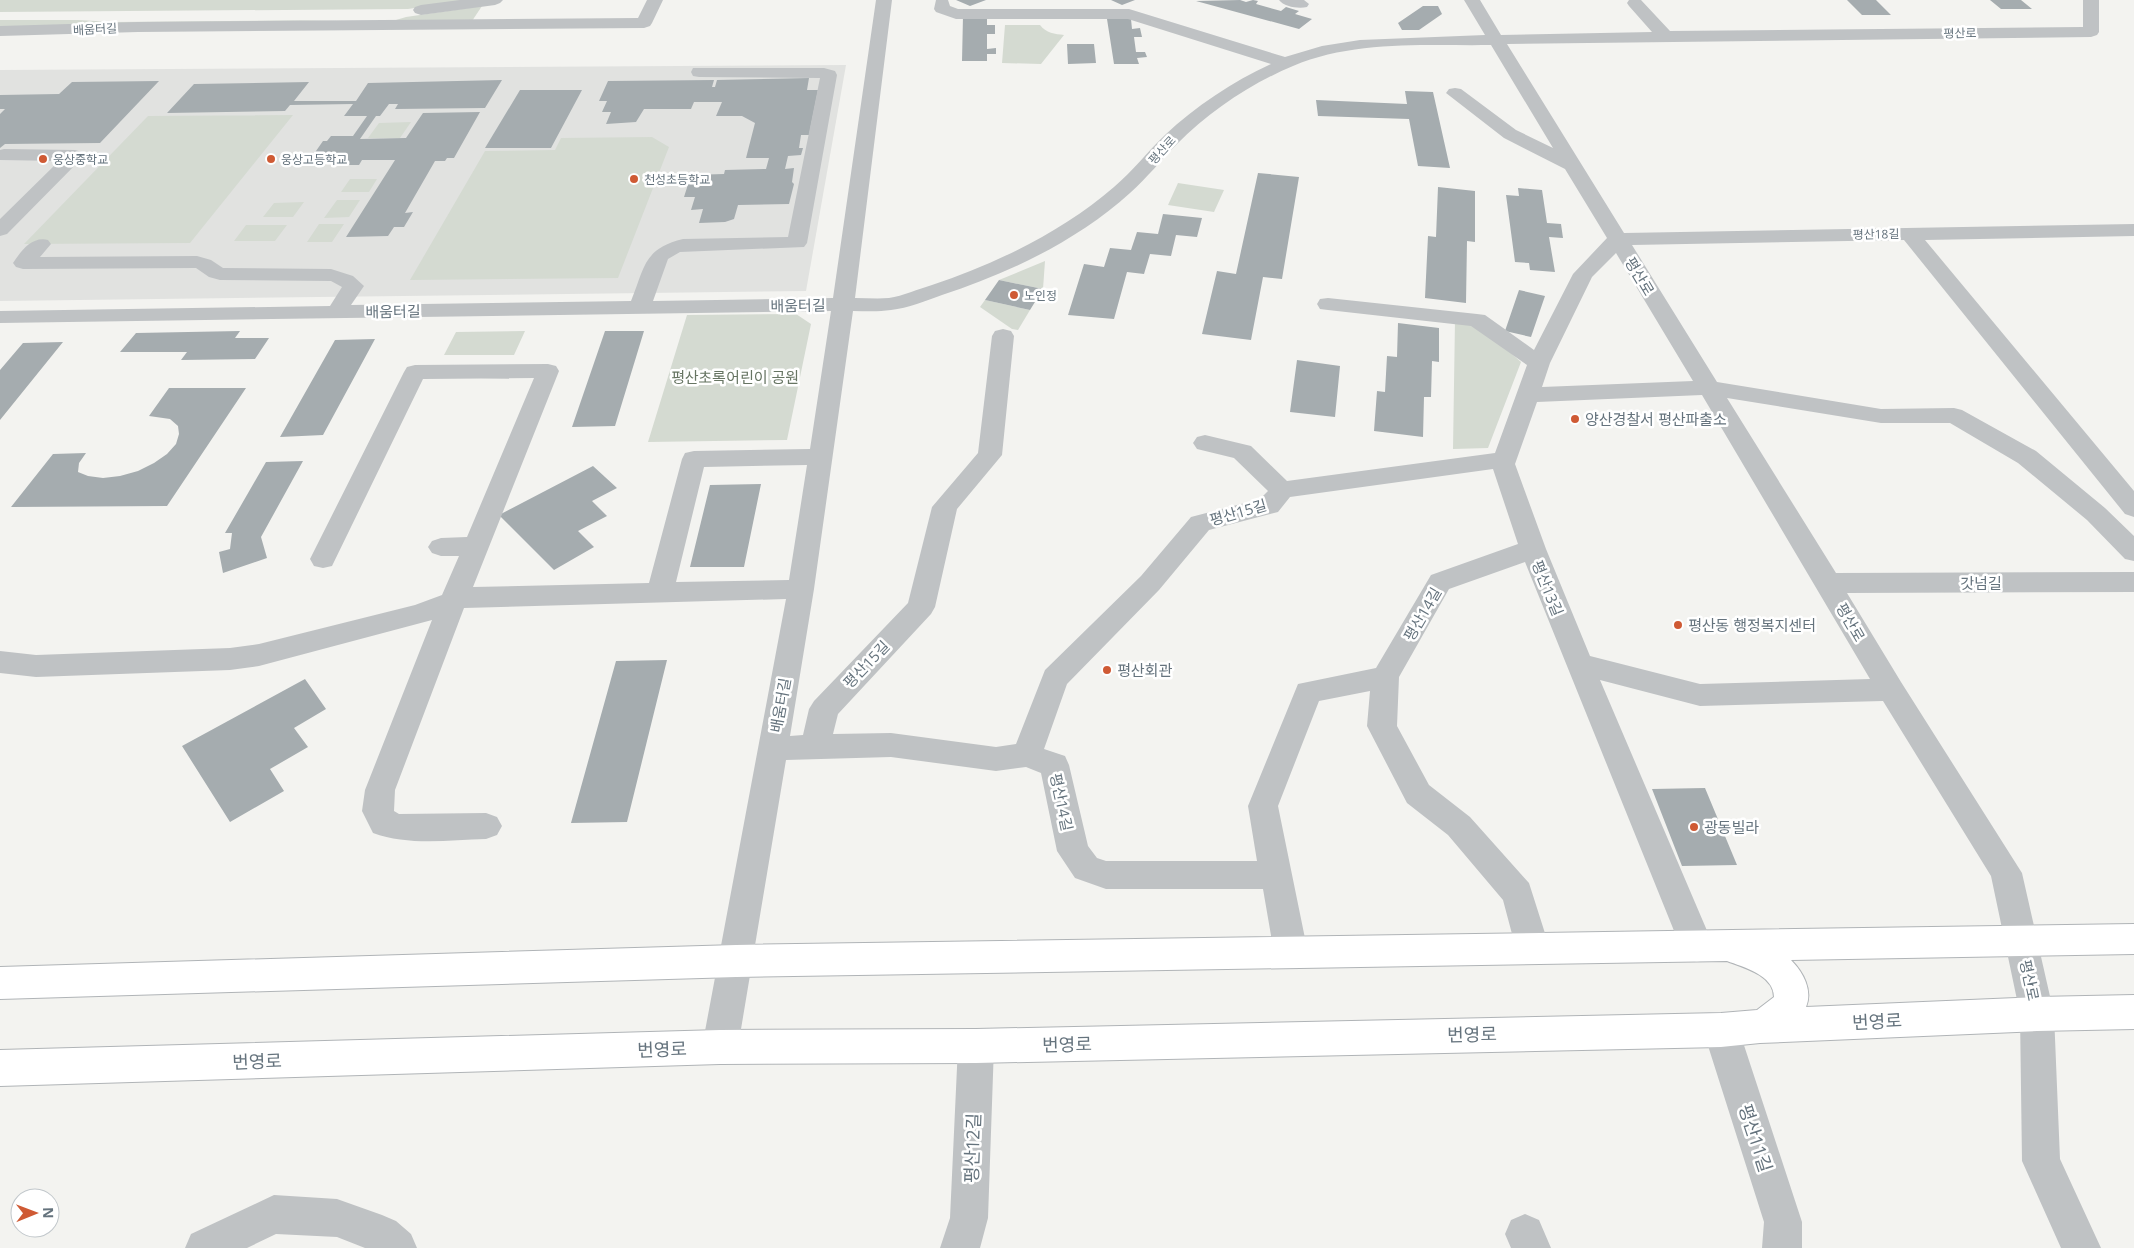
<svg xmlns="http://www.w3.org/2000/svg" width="2134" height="1248" viewBox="0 0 2134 1248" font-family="'Open Sans','Noto Sans KR',sans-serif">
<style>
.built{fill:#e1e2e0}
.green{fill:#d4dad1}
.building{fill:#a5acaf}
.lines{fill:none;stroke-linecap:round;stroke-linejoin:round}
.major-casing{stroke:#b0b4b7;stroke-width:2}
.minor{fill:#bfc2c4;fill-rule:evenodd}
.major{fill:#fff;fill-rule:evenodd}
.poi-dot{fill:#cf5a34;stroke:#fff;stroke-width:2}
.labels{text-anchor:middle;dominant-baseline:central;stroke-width:5;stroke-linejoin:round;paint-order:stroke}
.far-street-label{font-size:12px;fill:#65737d;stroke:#fff}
.far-poi-label{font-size:12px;fill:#65737d;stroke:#fff;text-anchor:start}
.street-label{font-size:15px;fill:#65737d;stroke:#fff}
.park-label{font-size:15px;fill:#677563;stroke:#fff}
.poi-label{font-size:15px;fill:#65737d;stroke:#fff;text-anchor:start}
.near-street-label{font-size:18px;fill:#65737d;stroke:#fff}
</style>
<rect width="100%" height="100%" fill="#f3f3f0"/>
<path class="built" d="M 846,65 L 806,291 L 0,301 L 0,70 Z"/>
<path class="green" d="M 0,0 L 469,0 L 408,9 L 0,12 Z
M 482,6 L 472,21 L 396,20 L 406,17 Z
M 0,20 L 78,20 L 114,22 L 337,20 L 0,29 Z
M 1005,25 L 1040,25 C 1046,33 1055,34 1064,35 L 1041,64 L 1002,63 Z
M 293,115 L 190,243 L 24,244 L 148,116 Z
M 411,122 L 400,138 L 368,138 L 379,123 Z
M 652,137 L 669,147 L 618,278 L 410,280 L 485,151 L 555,150 L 561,138 Z
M 350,179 L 377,179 L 369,192 L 341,192 Z
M 1178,183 L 1224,190 L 1214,212 L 1168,205 Z
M 337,200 L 360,200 L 349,217 L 324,218 Z
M 304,202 L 293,217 L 263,217 L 274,203 Z
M 319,224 L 344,224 L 332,242 L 307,242 Z
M 246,225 L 287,225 L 275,241 L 234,241 Z
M 1045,261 L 1043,289 L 999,280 Z
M 985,300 L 1030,310 L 1018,330 L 1012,329 L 980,307 Z
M 796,314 L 811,324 L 787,440 L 648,442 L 687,315 Z
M 1455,320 L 1477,323 L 1521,362 L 1488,448 L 1453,449 Z
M 525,331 L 514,355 L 444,355 L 456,332 Z"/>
<path class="building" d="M 956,0 L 986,0 L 970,6 Z
M 1111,0 L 1135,0 L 1122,5 Z
M 1240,0 L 1246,2 L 1253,0 L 1258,1 L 1256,4 L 1281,11 L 1286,7 L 1299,11 L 1295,14 L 1312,19 L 1299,29 L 1196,1 Z
M 1847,0 L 1876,0 L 1891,15 L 1862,15 Z
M 1990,0 L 2021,0 L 2032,9 L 2001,9 Z
M 1423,6 L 1438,6 L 1442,14 L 1419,30 L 1402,30 L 1398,23 Z
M 963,16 L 987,16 L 987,25 L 995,25 L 995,34 L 987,34 L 987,49 L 996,48 L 996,54 L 987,54 L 987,61 L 962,61 Z
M 1107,19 L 1131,19 L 1132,29 L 1140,28 L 1142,37 L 1134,37 L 1136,52 L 1145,52 L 1147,57 L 1137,58 L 1139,64 L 1114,64 Z
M 1067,44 L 1094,44 L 1096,63 L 1068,64 Z
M 809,78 L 807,90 L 818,90 L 809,135 L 801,135 L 799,148 L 803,148 L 801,155 L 788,156 L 785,169 L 794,168 L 792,182 L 794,184 L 789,204 L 738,205 L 734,219 L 725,222 L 699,223 L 703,209 L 691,210 L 695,197 L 684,197 L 691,175 L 724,174 L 725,170 L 766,169 L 769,158 L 746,158 L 755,123 L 742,116 L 716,116 L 722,102 L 694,102 L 691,109 L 644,109 L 636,122 L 606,124 L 611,112 L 602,112 L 607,101 L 599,101 L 608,81 L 714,80 L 712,87 L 715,87 L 717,80 Z
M 502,80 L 485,108 L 395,109 L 398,104 L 389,104 L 380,116 L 376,116 L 360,139 L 406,138 L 423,113 L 480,112 L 454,158 L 447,158 L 445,161 L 435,161 L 405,213 L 413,212 L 404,227 L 394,227 L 388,236 L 346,237 L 395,160 L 362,160 L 359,165 L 336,165 L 340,160 L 309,161 L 323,141 L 327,141 L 331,136 L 353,136 L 367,116 L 344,116 L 353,104 L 290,105 L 285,111 L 167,113 L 194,84 L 309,82 L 294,101 L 356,101 L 368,83 Z
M 159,81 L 100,143 L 5,144 L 0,148 L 0,114 L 5,109 L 0,109 L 0,95 L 59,94 L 72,82 Z
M 520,90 L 582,90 L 551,148 L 485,148 Z
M 1405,91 L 1433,92 L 1450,168 L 1418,166 L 1409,119 L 1318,116 L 1316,100 L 1407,104 Z
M 1258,173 L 1299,177 L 1282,279 L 1263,277 L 1251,340 L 1202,334 L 1217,271 L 1236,274 Z
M 1438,187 L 1475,191 L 1475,242 L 1467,241 L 1466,303 L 1425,298 L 1428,236 L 1436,237 Z
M 1518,188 L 1542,190 L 1547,223 L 1561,224 L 1563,238 L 1549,237 L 1555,272 L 1530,270 L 1529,263 L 1515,262 L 1506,195 L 1519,196 Z
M 1163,214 L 1202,218 L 1197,237 L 1176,235 L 1171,256 L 1150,254 L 1144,274 L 1127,272 L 1114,319 L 1068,315 L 1084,264 L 1104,267 L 1110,248 L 1131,250 L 1137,232 L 1158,234 Z
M 999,280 L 1043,289 L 1030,310 L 985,300 Z
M 1519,290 L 1545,296 L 1531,337 L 1505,331 Z
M 1398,323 L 1439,328 L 1439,362 L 1432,361 L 1431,397 L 1424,397 L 1423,437 L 1374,431 L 1377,391 L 1385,392 L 1387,356 L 1397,357 Z
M 240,331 L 235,338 L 269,338 L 255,359 L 181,360 L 187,352 L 120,352 L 136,333 Z
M 605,331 L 644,331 L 615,426 L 572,427 Z
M 375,339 L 323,435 L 280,437 L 335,340 Z
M 63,342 L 0,420 L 0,370 L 23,343 Z
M 1297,360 L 1340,366 L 1335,417 L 1290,412 Z
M 169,388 L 246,388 L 167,506 L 11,507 L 53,454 L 86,453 L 79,463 L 78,472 L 88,476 L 103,478 L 120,476 L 138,471 L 154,463 L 167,454 L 176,444 L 179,434 L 178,426 L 170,419 L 149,416 Z
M 303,461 L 261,537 L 267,558 L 223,573 L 219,552 L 230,549 L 232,533 L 225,533 L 266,462 Z
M 593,466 L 617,488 L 592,501 L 607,516 L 578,531 L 594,547 L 554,570 L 499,515 Z
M 761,484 L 744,567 L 690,567 L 710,485 Z
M 667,660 L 627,822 L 571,823 L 616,661 Z
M 305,679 L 326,709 L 294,728 L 308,747 L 270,769 L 284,791 L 230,822 L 182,746 Z
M 1705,788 L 1737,865 L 1682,866 L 1652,789 Z"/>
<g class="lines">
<g class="major-casing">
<path id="major" d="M 2134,924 L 2134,954 L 1791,960 C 1803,972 1813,990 1806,1007 L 2037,997 L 2134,995 L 2134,1029 L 2037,1031 L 1760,1043 L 1721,1047 L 976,1063 L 720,1064 L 0,1086 L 0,1050 L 720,1030 L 976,1029 L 1721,1013 L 1757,1010 L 1774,997 C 1774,975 1743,967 1727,961 L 736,977 L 0,999 L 0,967 L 736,945 Z"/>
</g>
<path class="minor" d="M 460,0 L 503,0 L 500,3 L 495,5 L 421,15 L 415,13 L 413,10 L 415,7 L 421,5 Z
M 647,0 L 663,0 L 652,23 L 650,26 L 644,28 L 138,32 L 0,36 L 0,26 L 138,22 L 638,18 Z
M 876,0 L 892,0 L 855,298 C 866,298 878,299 889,298 C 903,296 918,289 932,285 C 997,263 1062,232 1114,187 C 1133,171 1147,152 1165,135 C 1196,106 1232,82 1271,64 L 1128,19 L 956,19 L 936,12 L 934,9 L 936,0 L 948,0 L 950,6 L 958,9 L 1129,9 L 1285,57 L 1322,46 L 1360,40 L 1485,35 L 1464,0 L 1480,0 L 1501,35 L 1652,32 L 1629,6 L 1627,3 L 1629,0 L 1641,0 L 1670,31 L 2083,27 L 2083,0 L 2099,0 L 2099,32 L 2097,35 L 2091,37 L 1507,44 L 1624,233 L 2134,224 L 2134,236 L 1925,240 L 2134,491 L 2134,517 L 2125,514 L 1904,240 L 1632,245 L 1717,382 L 1881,409 L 1954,408 L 1962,410 L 2036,451 L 2105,508 L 2134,536 L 2134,561 L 2125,559 L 2087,520 L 2018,463 L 1950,423 L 1881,423 L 1727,398 L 1836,573 L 2134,572 L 2134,592 L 1847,593 L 1901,682 L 2022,873 L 2054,1014 L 2060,1159 L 2101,1248 L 2061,1248 L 2022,1161 L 2020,1014 L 1991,876 L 1883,701 L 1700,706 L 1600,680 L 1714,947 L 1709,958 L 1697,962 L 1685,958 L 1525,562 L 1449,589 L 1399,677 L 1397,726 L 1429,785 L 1470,817 L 1529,883 L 1550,949 L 1545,960 L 1533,964 L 1521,960 L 1516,949 L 1503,900 L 1448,835 L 1407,803 L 1367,726 L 1370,691 L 1319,701 L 1278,806 L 1308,953 L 1303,964 L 1291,968 L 1279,964 L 1274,953 L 1263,889 L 1106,889 L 1075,878 L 1057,851 L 1041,773 L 1026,767 L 996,771 L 891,757 L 786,760 L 738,1047 L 733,1059 L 720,1064 L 707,1059 L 702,1047 L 786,599 L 464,608 L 395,790 L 394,811 L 399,814 L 486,813 L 497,817 L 502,826 L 497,835 L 486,839 C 449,840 408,846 373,833 L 362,811 L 365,790 L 432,620 L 259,666 L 230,670 L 36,677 L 0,673 L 0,651 L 36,655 L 230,648 L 259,644 L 415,605 L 442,595 L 459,556 L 441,556 L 432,553 L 428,547 L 432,541 L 441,538 L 467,537 L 534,378 L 423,379 L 332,566 L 323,568 L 314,566 L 310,559 L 404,372 L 407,367 L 415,365 L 548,364 L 556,366 L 559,371 L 473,587 L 649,583 L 682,459 L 685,453 L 694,451 L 810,449 L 831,311 L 0,323 L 0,311 L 330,306 L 342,287 L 331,281 L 220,280 L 209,277 L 196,268 L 23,269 L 16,267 L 13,263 C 21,251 32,236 48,240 L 51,244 L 40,257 L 197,256 L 211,260 L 223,268 L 331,269 L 353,276 L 364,286 L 351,305 L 631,301 C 645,267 643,249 683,239 L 788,237 L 820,78 L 699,77 L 693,76 L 691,72 L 693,68 L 824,68 L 835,71 L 837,75 L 807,243 L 804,247 L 680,252 L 668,259 L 653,301 L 833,298 ZM 1491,45 L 1553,148 L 1516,130 L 1461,89 L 1455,88 L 1449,89 L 1446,93 L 1504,138 L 1565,169 L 1607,238 L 1573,274 L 1534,350 L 1485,315 L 1477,314 L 1328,298 L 1320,299 L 1317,304 L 1320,309 L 1328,310 L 1471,326 L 1527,365 L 1495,453 L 1287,481 L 1251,446 L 1205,435 L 1197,437 L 1193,443 L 1197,449 L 1234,458 L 1268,491 L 1260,499 L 1191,517 L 1141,576 L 1045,670 L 1016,744 L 996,747 L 891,733 L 833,734 L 838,714 L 931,614 L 935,607 L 957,509 L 1002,455 L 1014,336 L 1011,331 L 1003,329 L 995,331 L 992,336 L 978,453 L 932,507 L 908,603 L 814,701 L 809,709 L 803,735 L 790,736 L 814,589 L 853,311 C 865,311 878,312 891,310 C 908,308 926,301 942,295 C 1009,273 1077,241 1130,193 C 1147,178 1161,160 1177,144 C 1210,111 1250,84 1293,66 C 1354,40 1426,46 1491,45 ZM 1616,253 L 1693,381 L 1542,387 L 1550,363 L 1592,277 ZM 1702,395 L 1870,679 L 1700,684 L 1590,656 L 1546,549 L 1515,464 L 1537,402 ZM 807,465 L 789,580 L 676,582 L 704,467 ZM 1493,469 L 1518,544 L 1431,575 L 1376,668 L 1298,684 L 1248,806 L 1257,861 L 1106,861 L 1097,858 L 1088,846 L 1069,765 L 1065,756 L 1044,749 L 1067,684 L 1159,590 L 1209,530 L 1278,512 L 1290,497 Z
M 1279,0 L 1304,0 L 1309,4 L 1307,7 C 1299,9 1284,7 1279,0 Z
M 4,149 L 75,150 L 82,152 L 84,156 L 7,234 L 0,236 L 0,219 L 59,161 L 0,160 L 0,150 Z
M 1721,1013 L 1733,1018 L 1739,1030 L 1802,1222 L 1802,1248 L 1762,1248 L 1764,1222 L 1703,1030 L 1709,1018 Z
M 976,1029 L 989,1034 L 994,1046 L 988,1218 L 980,1248 L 940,1248 L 950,1218 L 958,1046 L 963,1034 Z
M 274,1195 L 337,1199 L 382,1215 L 396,1221 L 411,1234 L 417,1248 L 365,1248 L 337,1237 L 276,1234 L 247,1248 L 185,1248 L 191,1234 Z
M 1525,1214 L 1539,1220 L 1551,1248 L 1511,1248 L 1505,1234 L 1511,1220 Z"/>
<use href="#major" class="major"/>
</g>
<g class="poi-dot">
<circle cx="43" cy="159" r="5"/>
<circle cx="271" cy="159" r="5"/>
<circle cx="634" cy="179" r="5"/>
<circle cx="1014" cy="295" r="5"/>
<circle cx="1575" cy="419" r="5"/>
<circle cx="1678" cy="625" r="5"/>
<circle cx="1107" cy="670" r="5"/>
<circle cx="1694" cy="827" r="5"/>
</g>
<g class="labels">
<g class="far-street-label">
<text transform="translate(95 29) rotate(-3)">배움터길</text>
<text transform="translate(1960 33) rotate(-1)">평산로</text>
<text transform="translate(1162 150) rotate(-47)">평산로</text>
<text transform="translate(1876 234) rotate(-1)">평산18길</text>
</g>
<g class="far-poi-label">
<text x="53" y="159">웅상중학교</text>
<text x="281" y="159">웅상고등학교</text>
<text x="644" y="179">천성초등학교</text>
<text x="1024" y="295">노인정</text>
</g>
<g class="street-label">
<text transform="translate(1640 276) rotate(59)">평산로</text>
<text transform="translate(798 305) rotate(-1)">배움터길</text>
<text transform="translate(393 311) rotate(-1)">배움터길</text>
<text transform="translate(1238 512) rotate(-16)">평산15길</text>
<text x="1981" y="583">갓넘길</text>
<text transform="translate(1548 588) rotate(68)">평산13길</text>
<text transform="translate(1422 614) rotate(-60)">평산14길</text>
<text transform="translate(1851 622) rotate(60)">평산로</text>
<text transform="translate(866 664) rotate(-46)">평산15길</text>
<text transform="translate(780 705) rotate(-80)">배움터길</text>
<text transform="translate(1062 802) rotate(78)">평산14길</text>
<text transform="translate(2030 980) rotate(78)">평산로</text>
</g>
<g class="park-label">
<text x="735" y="377">평산초록어린이 공원</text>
</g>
<g class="poi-label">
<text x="1585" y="419">양산경찰서 평산파출소</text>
<text x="1688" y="625">평산동 행정복지센터</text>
<text x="1117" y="670">평산회관</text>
<text x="1704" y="827">광동빌라</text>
</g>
<g class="near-street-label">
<text transform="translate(1877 1021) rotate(-3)">번영로</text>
<text transform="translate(1472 1034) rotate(-1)">번영로</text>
<text transform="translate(1067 1044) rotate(-1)">번영로</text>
<text transform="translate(662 1049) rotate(-2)">번영로</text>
<text transform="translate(257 1061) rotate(-2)">번영로</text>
<text transform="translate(1756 1138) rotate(72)">평산11길</text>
<text transform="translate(972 1148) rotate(-88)">평산12길</text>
</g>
</g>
<g transform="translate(35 1213) rotate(89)"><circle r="24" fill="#ffffff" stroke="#c1c7cb"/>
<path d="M0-4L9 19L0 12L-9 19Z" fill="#cf5a34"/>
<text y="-8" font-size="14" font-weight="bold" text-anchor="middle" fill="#65737d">N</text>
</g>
</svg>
